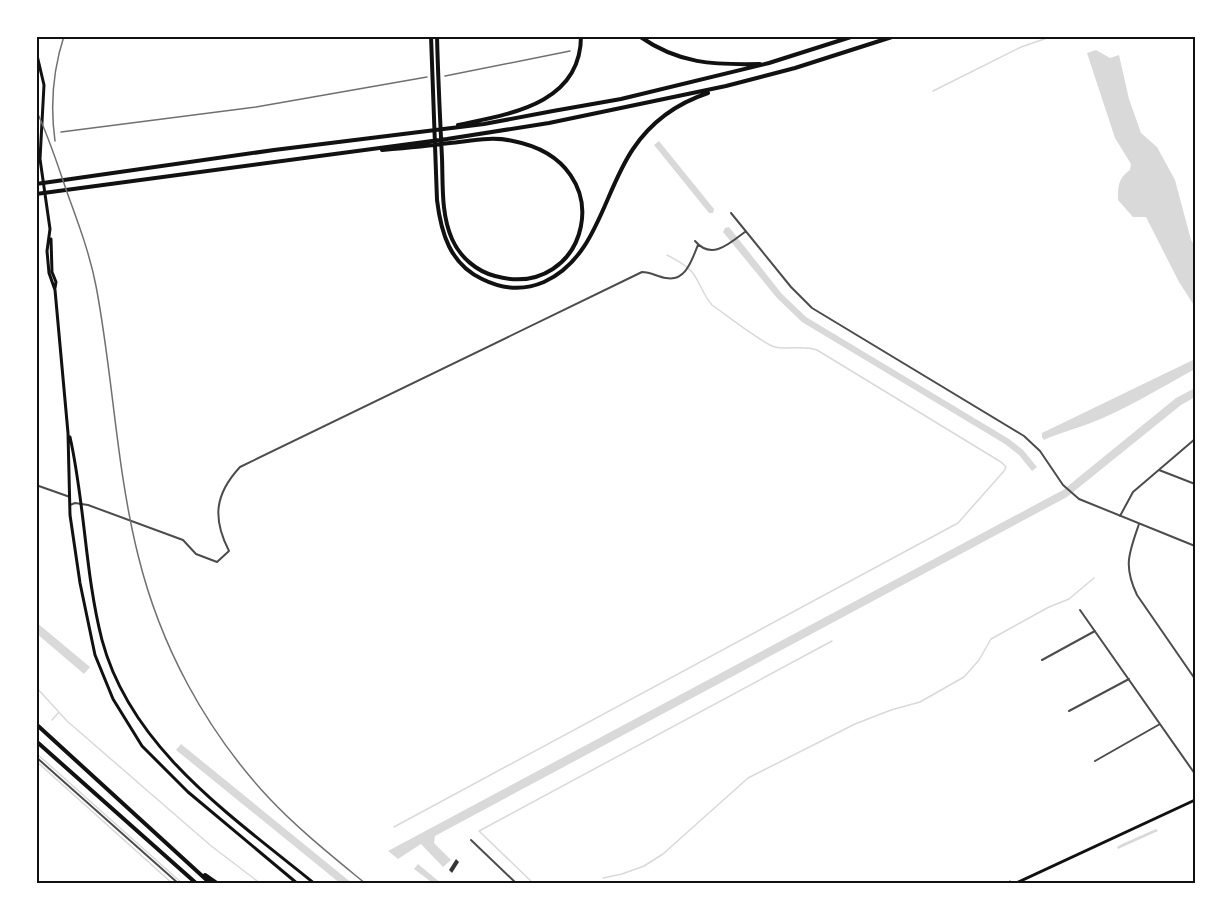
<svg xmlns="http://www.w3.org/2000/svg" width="1231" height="920" viewBox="0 0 1231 920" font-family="Lato,sans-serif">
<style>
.water{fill:#d9d9d9}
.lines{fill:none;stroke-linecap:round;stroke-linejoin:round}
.stream{stroke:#d9d9d9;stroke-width:1.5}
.building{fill:#353535}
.path{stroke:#111;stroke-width:1}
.minor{stroke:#4c4c4c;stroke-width:2}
.secondary{stroke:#111;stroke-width:3}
.motorway{stroke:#111;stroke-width:4}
.rail{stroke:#707070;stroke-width:1.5}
.neatline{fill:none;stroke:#111;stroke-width:2}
</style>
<rect width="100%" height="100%" fill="#fff"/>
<path class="water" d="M 1096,50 L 1110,58 L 1119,55 L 1129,99 L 1141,133 L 1157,147 L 1175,180 L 1191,240 L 1195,246 L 1195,307 L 1179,282 L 1146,217 L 1133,217 L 1118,200 C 1118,187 1118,178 1130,170 L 1131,164 L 1115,138 L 1087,53 Z
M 659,141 L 714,209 L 713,213 L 709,213 L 654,145 Z
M 729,227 L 782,294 L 806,317 L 1009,439 L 1023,450 L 1037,467 L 1032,471 L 1019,455 L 1005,444 L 802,322 L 777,298 L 723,232 L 725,228 Z
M 1195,359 L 1195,369 C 1160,388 1125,410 1088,424 C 1073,430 1058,433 1044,440 L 1042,437 L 1042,433 Z
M 1195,388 L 1195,397 L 1181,405 L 1067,497 L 435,836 L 434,843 L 451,860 L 443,867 L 421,844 L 398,859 L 388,851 L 1063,490 L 1176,398 Z
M 36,622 L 90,667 L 84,674 L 36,633 Z
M 181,744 L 353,884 L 341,884 L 176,750 Z
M 1156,829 L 1158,831 L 1118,849 L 1117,847 L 1122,844 Z
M 418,864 L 442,884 L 434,884 L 414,869 Z"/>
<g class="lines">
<path class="stream" d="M 933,91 L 1021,47 L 1053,36
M 36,687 L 67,721 L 210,845 L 261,884
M 52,720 L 59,712
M 36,753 L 183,884
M 36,761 L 173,884
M 394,827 L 958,523 L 1004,471 L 1006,467 L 1001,462 L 817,350 C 803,345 789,350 775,347 C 763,344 725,314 712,305 C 703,295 700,282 692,272 C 685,264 676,260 667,255
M 603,878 L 622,874 L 644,866 L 663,854 L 748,778 L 855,724 L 891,710 L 920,702 L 964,677 L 979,660 L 991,639 L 1049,607 L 1069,599 L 1094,578
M 534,884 L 479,831 L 832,641"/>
</g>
<path class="building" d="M 456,859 L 459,862 L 452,873 L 449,870 Z"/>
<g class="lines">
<path class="path" d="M 1004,884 L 1010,881"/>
<path class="minor" d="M 731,213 L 791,287 L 812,308 L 1024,436 L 1040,451 L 1063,485 L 1079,499 L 1195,546
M 695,241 C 712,261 730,243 746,231
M 1159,470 L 1195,484
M 36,485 L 70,497
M 70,505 L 75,503 L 88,505 L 183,540 L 196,554 L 217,562 L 229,551 C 212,518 215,494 240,467 L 642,272 C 651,272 658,277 666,278 C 686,282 692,259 698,245
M 1120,516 L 1133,492 L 1195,439
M 1139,524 C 1129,553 1123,566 1137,595 L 1195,679
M 1080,610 L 1195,774
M 1042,660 L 1095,631
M 1069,711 L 1129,679
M 36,757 L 179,884
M 1095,761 L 1160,724
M 471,840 L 517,884"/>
<path class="secondary" d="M 36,51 L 44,85 L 40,159 L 50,229 L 47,251 L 49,273 L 55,290 L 68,433 L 70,515 L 80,583 L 95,655 L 113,699 L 142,746 L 188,792 L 298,884
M 51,239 L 52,272 L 56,282 L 55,288
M 70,437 C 85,504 85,574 102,640 C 131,749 233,817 315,884
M 1014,884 L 1195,800"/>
<path class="motorway" d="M 431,36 L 437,200 C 441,233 450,264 482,279 C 502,289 523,291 544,282 C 597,258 603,193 633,149 C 651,122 678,103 708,93
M 639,36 C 679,64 713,65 760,64
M 458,125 C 510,114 581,104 581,36
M 382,150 C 405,148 427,146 450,143 C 470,141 492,136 513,141 C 625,163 588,302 495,276 C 476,271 460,257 452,239 C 441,214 443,185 442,158 C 440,118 438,77 437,36
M 36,184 L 274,150 L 484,124 L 553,111 L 621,99 L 769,63 L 854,36
M 36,194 L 447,139 L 549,123 L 726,86 L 795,68 L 895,36
M 36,724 L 211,884
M 36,741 L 197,884
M 205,875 L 218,884"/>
<path class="rail" d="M 445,76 L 570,51
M 36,110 C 49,137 58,166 68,195 C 79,225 90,255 96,286 C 113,375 116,467 138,555 C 160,645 205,729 268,797 C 298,829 332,856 366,884
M 61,132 L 256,107 L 427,77
M 55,141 C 50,105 53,70 64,36"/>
</g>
<rect width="1231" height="920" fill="none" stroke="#ffffff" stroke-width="75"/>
<rect x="38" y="38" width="1156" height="844" class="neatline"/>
</svg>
